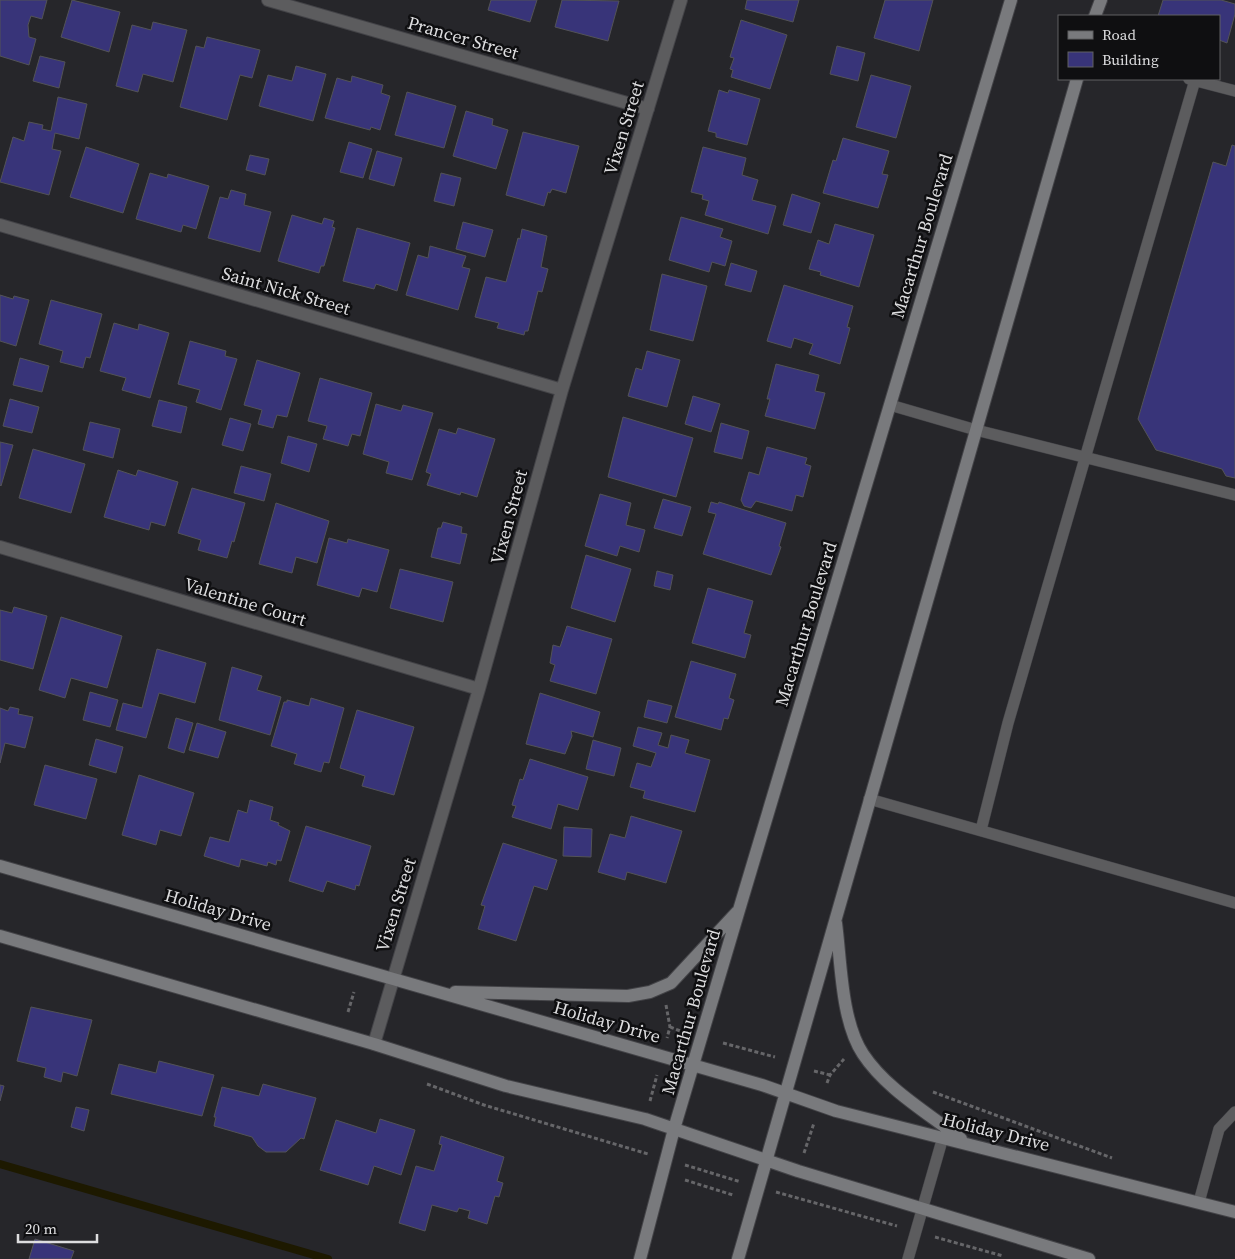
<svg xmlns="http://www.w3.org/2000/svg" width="1235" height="1259" font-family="'Source Serif 4',serif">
  <rect width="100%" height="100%" fill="#26262a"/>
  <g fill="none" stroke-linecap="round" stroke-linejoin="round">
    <path stroke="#1d1900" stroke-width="8" d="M0,1164l328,95"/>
  </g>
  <path fill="#383479" stroke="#535357" d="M0,0h47l-5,19 -11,-3 -3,9 1,12 7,2 -7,26 -29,-9z
    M72,0l48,12 -11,40 -48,-15z
    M491,0h46l-7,22 -42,-12z
    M562,0l57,1 -11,40 -53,-14z
    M747,0h52l-6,22 -48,-13z
    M885,0h48l-14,51 -45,-13z
    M1163,0h58l14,4v10l-8,29 -8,-3v-24h-61z
    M741,20l46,15 -17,54 -39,-12 2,-7 -3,-1 4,-11 -4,-1z
    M153,22l34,8 -14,52 -30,-8 -5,18 -22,-6 16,-61 19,5z
    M207,37l53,13 -8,28 -12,-3 -13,45 -47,-13 16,-61 8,2z
    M837,46l28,7 -7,28 -28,-7z
    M40,56l25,6 -6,26 -26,-7z
    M296,66l30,8 -13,47 -54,-15 9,-31 24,6z
    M871,75l40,11 -15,52 -40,-11z
    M352,76l31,9 -2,8 9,3 -10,34 -9,-3 -1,3 -45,-12 12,-40 14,4z
    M719,90l9,3 1,-3 31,9 -13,46 -31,-8v-4l-8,-2z
    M407,92l49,14 -12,42 -49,-13z
    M58,97l29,7 -8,35 -24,-6 -3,16 9,2 -12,44 -49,-13 13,-45 11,4 5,-19 14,3 -1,4 9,2z
    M466,111l27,8 -1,6 16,5 -12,39 -43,-13z
    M523,132l56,14 -13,47 -14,-4 -2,4 -2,-1 -4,14 -38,-11z
    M843,138l46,13 -7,23 6,1 -10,33 -55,-15 10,-33 3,1z
    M349,142l23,7 -9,29 -23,-6z
    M1232,145l3,1v332l-9,-2 -4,-7 -66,-19 -18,-31 75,-257 13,4z
    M86,147l53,17 -16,49 -53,-16z
    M703,147l43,11 -4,17 16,5 -6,20 24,6 -8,28 -63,-19 4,-14 -7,-2 1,-4 -12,-3z
    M377,151l25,7 -8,28 -25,-7z
    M250,155l19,4 -4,16 -19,-5z
    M150,173l17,5 1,-4 41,12 -13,43 -13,-4 -2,7 -45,-13z
    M441,173l20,5 -7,28 -20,-5z
    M231,190l15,4 -2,11 27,7 -11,40 -52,-14 12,-41 8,2z
    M792,194l28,9 -9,30 -28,-8z
    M292,215l30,9 2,-6 10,3 -2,6 3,1 -11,38h-3l-2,7 -41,-12z
    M681,217l42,12 -3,8 12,4 -7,25 -13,-4 -3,10 -40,-12z
    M463,222l30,8 -8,27 -29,-8z
    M835,224l39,11 -15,52 -39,-12 1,-3 -12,-3 9,-29 11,4z
    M357,228l53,15 -13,48 -21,-7 -2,5 -31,-8z
    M522,229l25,7 -6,31 7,2 -6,23 -4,-1 -10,40h-3l-1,4 -27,-7 2,-5 -24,-6 11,-40 20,5 12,-44 2,1z
    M430,246l36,10 -4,11 8,2 -12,41 -52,-15 12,-40 10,3z
    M731,263l26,8 -6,21 -26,-7z
    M662,274l45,12 -14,55 -43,-11z
    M784,285l69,21 -6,21 3,1 -10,36 -31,-10 4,-10 -19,-6 -3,10 -24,-7z
    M0,295l13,4 1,-3 15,4 -13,46 -16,-5z
    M51,300l51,14 -12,44 -4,-1 -3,11 -23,-6 3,-11 -24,-7z
    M114,323l24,7 1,-6 30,9 -19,65 -28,-8 4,-12 -26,-7z
    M190,341l36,10 -1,5 12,3 -16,51 -25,-8 4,-12 -22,-6z
    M647,351l33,9 -13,47 -39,-11 8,-28 6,2z
    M20,358l29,8 -7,26 -29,-7z
    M257,360l43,13 -13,44 -10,-2 -4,13 -15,-4 4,-14 -18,-5z
    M776,364l43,11 -4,16 10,2 -10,36 -50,-13 5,-17h-3z
    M320,378l52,15 -12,43 -8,-2 -4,12 -25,-7 4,-13 -19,-5z
    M693,396l27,8 -9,28 -26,-8z
    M10,399l29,8 -7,26 -29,-7z
    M159,400l28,7 -6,26 -29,-7z
    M376,404l25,7 2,-6 30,8 -21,67 -26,-7 3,-11 -26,-8z
    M623,417l70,21 -17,59 -68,-20z
    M230,418l21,6 -8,27 -21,-6z
    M90,422l30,7 -7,29 -30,-8z
    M721,423l28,8 -7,28 -28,-7z
    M458,428l37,11 -18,58 -16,-5 -1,3 -33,-10 4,-11 -5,-2 13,-43 17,5z
    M288,436l29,8 -8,28 -28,-9z
    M0,442l13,3 -12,41 -1,-1z
    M767,447l40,11 -2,6 6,2 -8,31 -7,-2 -4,16 -36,-10 -5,7 -7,-2 -3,-6 8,-28 10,3z
    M33,449l52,15 -14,49 -52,-15z
    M241,466l30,8 -7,27 -30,-8z
    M118,470l18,6 2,-6 40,12 -13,44 -14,-4 -2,8 -45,-13z
    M192,488l53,15 -11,39 -2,-1 -5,17 -29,-8 3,-10 -23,-7z
    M600,494l31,9 -5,22 19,5 -6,22 -19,-6 -3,10 -32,-10z
    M663,499l28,8 -9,29 -28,-8z
    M711,502l7,2 1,-2 67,21 -7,23 2,1 -10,28 -68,-21 13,-40 -8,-2z
    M276,503l53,18 -12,42 -21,-6 -4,16 -33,-9z
    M443,522l19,5 -1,6 6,1 -7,30 -29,-7 7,-29h3z
    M329,538l18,5 1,-4 41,11 -12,42 -15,-4 -3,9 -42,-12z
    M586,555l45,14 -16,53 -44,-14z
    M400,569l53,13 -10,40 -53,-14z
    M657,571l16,4 -3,15 -16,-4z
    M708,588l45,13 -9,32 7,2 -6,23 -53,-15z
    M14,607l33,9 -14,53 -33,-9v-50l12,3z
    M61,617l61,19 -15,52 -36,-10 -6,20 -26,-8z
    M567,626l45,13 -16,55 -46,-13 5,-16 -5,-2 3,-18 7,2z
    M157,649l49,14 -11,40 -36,-10 -13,45 -30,-8 7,-27 19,5z
    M691,661l45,13 -7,24 5,2 -6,19 -4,-1 -3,12 -46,-13z
    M232,667l30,9 -5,14 24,7 -11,38 -51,-15z
    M90,692l28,8 -8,27 -27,-7z
    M540,693l60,19 -7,25 -22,-6 1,5 -7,18 -39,-10z
    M311,698l33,10 -15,55 -5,-1 -3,10 -27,-8 3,-10 -26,-8 13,-44h3v-2l22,6z
    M648,700l24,6 -5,17 -23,-6z
    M10,707l9,2 -1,5 15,3 -8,31 -20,-5 -5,20v-55l8,3z
    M357,710l57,17 -20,68 -32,-9 3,-10 -25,-8z
    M176,718l17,5 -9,30 -16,-5z
    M197,723l29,9 -8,26 -29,-8z
    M638,727l24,6 -4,12 10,3 3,-13 18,5 -4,13 25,7 -15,52 -52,-14 2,-7 -15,-4 7,-24 14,4 5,-14 -23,-7z
    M96,739l27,8 -7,26 -27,-8z
    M593,740l28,8 -7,28 -28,-7z
    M530,759l58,18 -10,33 -20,-6 -7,25 -39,-12 4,-11 -4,-1 8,-26 3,1z
    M45,765l52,14 -11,40 -52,-14z
    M139,775l55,18 -13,43 -21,-6 -4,15 -34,-10z
    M250,800l23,7 -3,13 9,3 -1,2 12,6 -9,30 -4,-1 -1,5 -8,-3 -1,4 -26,-7 -2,8 -35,-11 6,-19 19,5 9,-32 9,3z
    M631,816l51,15 -16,52 -39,-11 -2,8 -27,-8 12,-38 15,4z
    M306,826l65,20 -12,40 -3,-1 -1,5 -28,-9 -4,11 -34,-11z
    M564,827l28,2 -1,28 -28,-1z
    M503,843l54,17 -10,30 -13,-4 -18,55 -38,-12 7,-23 -4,-1z
    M31,1007l61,13 -15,56 -14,-4 -2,10 -17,-5 2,-9 -29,-7z
    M159,1061l55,14 -12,41 -91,-22 8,-30 37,9z
    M263,1084l53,14 -12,41 -3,-1 -15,14h-20l-8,-6 -6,-9 -38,-11 2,-9h-2l8,-30 37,9z
    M0,1085l4,1 -4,15z
    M76,1107l13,3 -5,21 -13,-4z
    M380,1119l35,11 -14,45 -27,-9 -6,19 -48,-15 16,-50 40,13z
    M441,1136l63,21 -7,24 6,2 -4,14 -4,-1 -8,28 -19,-6 2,-7 -11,-3 -2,4 -25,-7 -7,26 -26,-8 17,-57 18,5 8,-26 -3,-1z
    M35,1239l39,12 -3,8h-42z"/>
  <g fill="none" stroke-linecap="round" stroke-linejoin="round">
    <g stroke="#434347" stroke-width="12">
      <path id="lane" d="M1189,79l46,12
        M890,405l86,25 259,65
        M869,799l366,104
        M981,830l27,-107 187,-643
        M1199,1202l20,-73 16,-17
        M908,1259l35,-122"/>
    </g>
    <g stroke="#434347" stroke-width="14">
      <path id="street" d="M268,0l380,109
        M0,225l562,165
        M0,547l479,142
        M374,1044l105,-355 83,-299 119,-390"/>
    </g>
    <g stroke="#434347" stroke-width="14">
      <path id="secondary" d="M1095,16l6,-16
        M0,866l762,219 74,26 399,101
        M836,923c5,38 5,98 27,131 23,35 65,59 98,85
        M0,936l374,108 132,42 139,33 153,52 291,88
        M455,992l173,4 22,-4 21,-9 66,-71
        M640,1259l34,-130 65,-219 272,-910
        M738,1259l339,-1180"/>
    </g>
    <path stroke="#666669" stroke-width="3" stroke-dasharray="4 2.5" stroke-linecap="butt" d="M666,1005l4,22 -3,11
      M348,1012l6,-20
      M670,1027l13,5
      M723,1043l52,14
      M814,1071l16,4
      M827,1083l3,-8 14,-16
      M427,1084l57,21 164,49
      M933,1092l179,66
      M650,1101l7,-26
      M804,1153l10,-30
      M685,1165l56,17
      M685,1180l48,15
      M776,1192l121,34
      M935,1237l68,19"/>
    <use href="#lane" stroke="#5c5c5e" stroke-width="11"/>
    <use href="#street" stroke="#5c5c5e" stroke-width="12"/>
    <use href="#secondary" stroke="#797a7d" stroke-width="12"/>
  </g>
  <g text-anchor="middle" stroke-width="5" stroke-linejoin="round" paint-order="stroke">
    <g font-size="18" fill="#dddddf" stroke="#0f0f11">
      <text transform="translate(463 38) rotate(16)" y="6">Prancer Street</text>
      <text transform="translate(624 128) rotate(-73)" y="6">Vixen Street</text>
      <text transform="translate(922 236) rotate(-73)" y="6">Macarthur Boulevard</text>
      <text transform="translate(286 291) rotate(16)" y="6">Saint Nick Street</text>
      <text transform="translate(509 517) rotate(-75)" y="6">Vixen Street</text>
      <text transform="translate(245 602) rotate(17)" y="6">Valentine Court</text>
      <text transform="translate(806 624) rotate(-73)" y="6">Macarthur Boulevard</text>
      <text transform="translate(396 905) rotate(-73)" y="6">Vixen Street</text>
      <text transform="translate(218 910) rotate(16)" y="6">Holiday Drive</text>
      <text transform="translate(691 1012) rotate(-74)" y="6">Macarthur Boulevard</text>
      <text transform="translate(607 1022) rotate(16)" y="6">Holiday Drive</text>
      <text transform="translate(996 1132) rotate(14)" y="6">Holiday Drive</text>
    </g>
  </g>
  <rect x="1058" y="15" width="162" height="65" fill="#0f0f11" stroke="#616163"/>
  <rect x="1068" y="31" width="25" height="8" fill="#797a7d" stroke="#616163"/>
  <text x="1102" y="40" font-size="15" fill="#dddddf">Road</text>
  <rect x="1068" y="52" width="25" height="15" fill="#383479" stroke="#616163"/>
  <text x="1102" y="65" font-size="15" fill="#dddddf">Building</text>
  <path d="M18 1234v8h79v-8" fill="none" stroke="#dddddf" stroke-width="2.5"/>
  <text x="25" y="1234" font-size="15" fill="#dddddf" stroke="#0f0f11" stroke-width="4" paint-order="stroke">20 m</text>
</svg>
